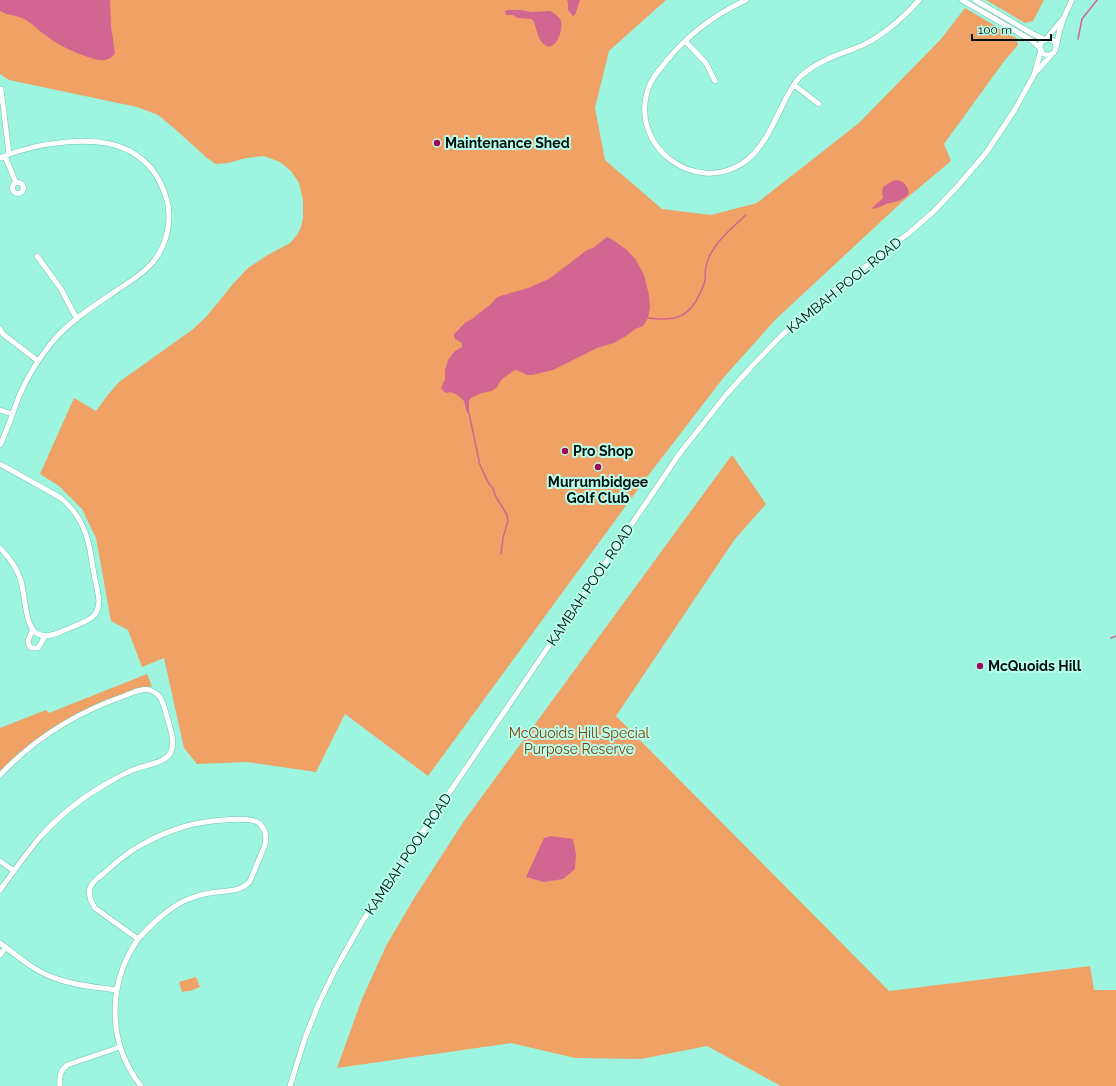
<svg xmlns="http://www.w3.org/2000/svg" width="1116" height="1086" font-family="Raleway,sans-serif">
  <rect width="100%" height="100%" fill="#9df4df"/>
  <path fill="#f0a165" d="M0,0h666l-57,51 -14,57 10,52 57,49 49,6 46,-12 102,-80 82,-84 24,-31 51,30 2,7 -13,15 -61,84 7,17 -49,41 -126,117 -52,58 -77,100 -219,299 -83,-62 -29,58 -69,-10 -50,2 -13,-16 -20,-90 -22,9 -14,-37 -17,-9 -15,-83 -14,-29 -23,-23 -19,-12 34,-76 22,13 11,-15 12,-14 73,-52 14,-13 27,-33 15,-16 18,-12 24,-13 7,-8 4,-8 2,-9v-18l-4,-17 -8,-12 -11,-9 -16,-6 -18,2 -18,5 -12,1 -9,-6 -32,-29 -17,-14 -21,-8 -128,-27 -9,-6z
    M986,0h58l-11,21 -8,2z
    M732,455l34,49 -31,35 -119,177 273,275 201,-25 4,24h22v96h-335l-74,-40 -66,13 -66,-1 -64,-15 -174,25 25,-69 24,-53 27,-46 51,-79z
    M147,674l5,12 -47,14 -52,27 -46,37 -7,7v-43l46,-18 3,3z
    M196,977l4,10 -10,4h-2l-6,1 -3,-10z"/>
  <path fill="#d36691" d="M0,0h110l1,26 4,27c-3,4 -5,6 -10,7 -12,2 -48,-15 -57,-23 -8,-5 -14,-12 -22,-17 -7,-5 -18,-4 -26,-9z
    M567,0h13l-5,15 -2,1 -5,-6v-6z
    M508,10h13l10,2 19,-1c4,2 8,5 10,8 5,8 -4,34 -15,26 -8,-5 -8,-17 -12,-25l-2,-1 -13,-1 -5,-3h-7l-1,-4z
    M896,180c7,0 12,6 13,13 -5,8 -14,9 -23,11 -4,2 -8,4 -13,5l-1,-1 11,-10 -1,-6 1,-5 9,-6z
    M607,237l6,3 14,10 9,10 8,15 5,20 1,13 -2,10 -5,8 -8,3 -9,7 -12,7 -17,5 -44,22 -21,5h-5l-8,-4 -4,-1 -13,9 -5,8 -5,4 -10,2 -11,5 -2,3v12h-2l-3,-12 -8,-7 -6,-2 -3,1 -3,-1 -3,-4 4,-9v-9l3,-10 7,-9 7,-4v-4l-7,-4 -1,-5 12,-12 6,-3 11,-9 7,-5 6,-7 4,-2 28,-8 21,-9 38,-29 6,-2z
    M551,836l22,3 3,15 -1,15 -12,10 -19,3 -18,-5 18,-39z"/>
  <g fill="none" stroke-linecap="round" stroke-linejoin="round">
    <path stroke="#d36691" stroke-width="1.5" d="M1078,39l4,-20 15,-19
      M648,318c26,3 41,1 52,-25 2,-4 4,-8 5,-12 1,-3 0,-6 0,-9 1,-5 2,-10 4,-15 8,-17 23,-29 37,-42
      M469,413l9,43 1,3v4l10,21 4,4 2,7 12,20 1,6 -5,17 -2,16
      M1111,638l5,-2"/>
    <g stroke="#6dc4b0" stroke-width="6">
      <path id="minor" d="M746,0c-32,15 -60,36 -82,64 -7,8 -13,16 -16,25 -19,57 46,106 95,74 21,-14 32,-43 43,-65 6,-10 10,-20 20,-26 15,-13 39,-19 57,-27 22,-11 40,-27 56,-45
        M962,0l69,40 10,9
        M975,0l58,34 13,6
        M1046,39l15,-18
        M1040 47a8 8 0 1 1 16 0a8 8 0 1 1-16 0Z
        M685,41l21,22 9,18
        M1056,48l3,-15 5,-16 8,-17
        M1037,71l15,-17
        M794,85l25,19
        M1,89l8,65
        M5,156l11,27
        M0,158c34,-15 96,-25 130,-7 18,10 30,26 36,46 7,21 1,48 -13,65 -9,11 -22,19 -33,26 -23,16 -48,31 -67,53 -13,16 -25,34 -33,53 -7,17 -12,35 -20,51
        M12.5 188a5.5 5.5 0 1 1 11 0a5.5 5.5 0 1 1-11 0Z
        M37,256l24,33 16,30
        M0,329l3,5 35,27
        M0,410l12,4
        M0,464l61,34c9,8 17,17 22,29 7,14 8,31 11,47 2,9 4,18 5,27 0,4 -1,8 -3,12 -5,8 -22,13 -31,17 -10,4 -19,9 -29,3 -11,-8 -11,-38 -15,-52 -4,-13 -11,-23 -21,-33
        M33,630c-3,6 -8,12 -2,18h7l2,-3 5,-9
        M0,775c34,-36 78,-63 124,-79 8,-3 18,-8 26,-6 12,4 14,16 17,27 3,11 10,27 2,38 -7,8 -21,10 -31,13 -11,4 -22,10 -32,16 -25,14 -47,32 -66,53 -14,17 -27,35 -40,53
        M0,861l14,10
        M138,939c14,-15 29,-30 48,-39 8,-3 16,-6 24,-7 13,-3 31,0 40,-12l15,-36c2,-8 0,-17 -6,-22 -11,-8 -59,-1 -73,3 -13,4 -27,9 -39,16 -17,8 -31,20 -44,32 -5,4 -11,8 -13,14 -2,7 1,14 5,20l43,31c-31,45 -31,104 3,147
        M0,943c16,12 33,27 52,34 19,8 44,10 64,13
        M0,955l6,-8
        M60,1086c-1,-9 0,-15 7,-21l53,-18
        M290,1086l15,-48 14,-35 16,-33 27,-48 70,-104 248,-365 46,-58 26,-29 30,-31 46,-40 81,-62 24,-21 23,-24 30,-35 28,-42 20,-36 7,-25"/>
    </g>
    <use href="#minor" stroke="#fff" stroke-width="5"/>
  </g>
  <g fill="#9b0957" stroke="#bafeec" stroke-width="1.5">
    <circle cx="437" cy="143" r="4"/>
    <circle cx="565" cy="451" r="4"/>
    <circle cx="598" cy="467" r="4"/>
    <circle cx="980" cy="666" r="4"/>
  </g>
  <g text-anchor="middle" stroke-width="4" stroke-linejoin="round" paint-order="stroke">
    <g font-size="14" font-weight="bold" fill="#00110c" stroke="#bafeec" text-anchor="start">
      <text x="445" y="148">Maintenance Shed</text>
      <text x="573" y="456">Pro Shop</text>
      <text x="598" y="487" text-anchor="middle">Murrumbidgee<tspan x="598" dy="16">Golf Club</tspan></text>
      <text x="988" y="671">McQuoids Hill</text>
    </g>
    <g font-size="14" fill="#00110c" stroke="#bafeec">
      <text transform="translate(844 285) rotate(-39)" y="5">KAMBAH POOL ROAD</text>
      <text transform="translate(590 585) rotate(-56)" y="5">KAMBAH POOL ROAD</text>
      <text transform="translate(408 854) rotate(-56)" y="5">KAMBAH POOL ROAD</text>
    </g>
    <g font-size="14" fill="#7d4104" stroke="#bafeec">
      <text x="579" y="738">McQuoids Hill Special<tspan x="579" dy="16">Purpose Reserve</tspan></text>
    </g>
  </g>
  <path d="M972 34v6h79v-6" fill="none" stroke="#00110c" stroke-width="2"/>
  <text x="978" y="34" font-size="12" fill="#00110c" stroke="#bafeec" stroke-width="3" paint-order="stroke">100 m</text>
</svg>
